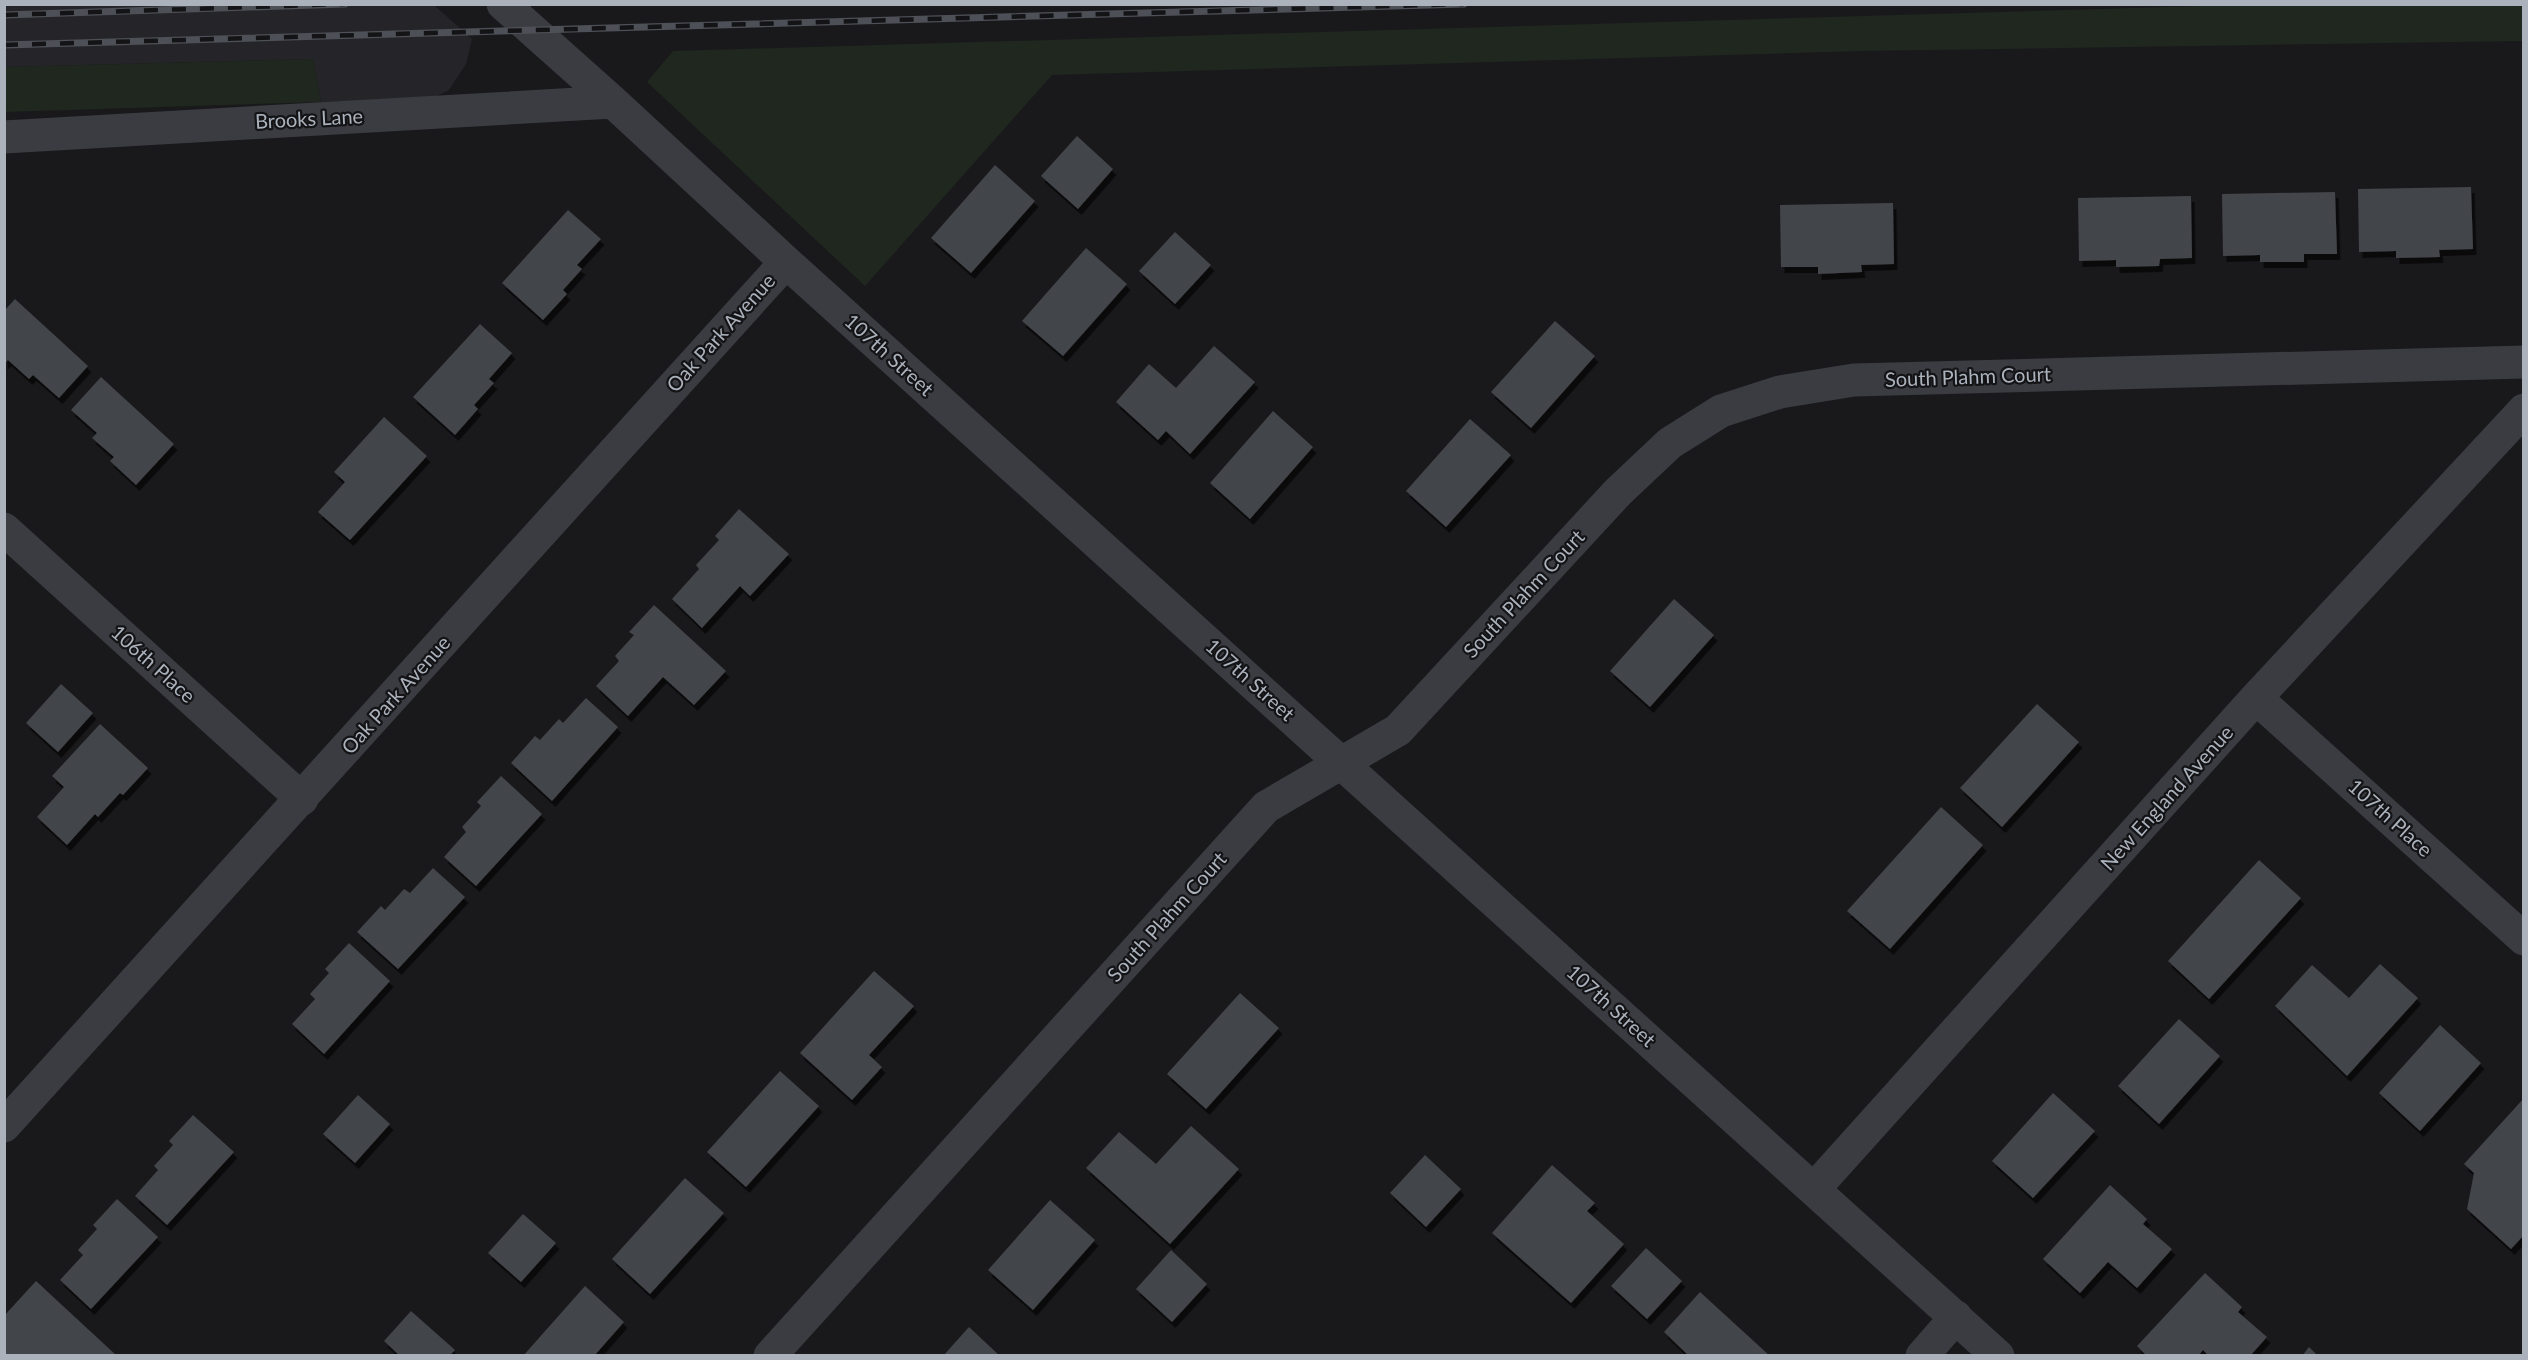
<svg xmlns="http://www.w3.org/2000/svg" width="2528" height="1360" font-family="Lato,sans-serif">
  <defs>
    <filter id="shadow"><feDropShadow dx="3.5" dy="6" stdDeviation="0" flood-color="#0009"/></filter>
  </defs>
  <rect width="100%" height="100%" fill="#19191c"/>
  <path fill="#252529" d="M4,5h430l38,34 -6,25 -17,26 -21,10 -107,2 -8,-43 -308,8z"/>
  <path fill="#1f271f" d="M2270,4l253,1v36l-662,10 -809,24 -187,211 -218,-204 26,-31z
    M313,59l8,43 -316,10v-45z"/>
  <path fill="#434449" filter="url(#shadow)" d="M1077,136l36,33 -35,40 -37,-33z
    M995,165l40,36 -64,72 -40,-35z
    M2471,187l2,62 -34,1 1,7 -44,1v-7l-37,1 -1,-63z
    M2335,192l2,62h-33v8h-44v-7l-37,1 -1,-62z
    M2191,196l1,62 -32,1 -1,7 -43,1v-7l-37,1 -1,-63z
    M1893,203l1,61 -33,1 1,7 -44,2v-7h-37l-1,-62z
    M568,210l33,29 -24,26 5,4 -19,21 4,4 -24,26 -41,-37z
    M1175,232l36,33 -36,39 -36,-33z
    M1086,248l41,36 -64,72 -41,-35z
    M15,299l73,67 -29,32 -26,-23 -4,4 -21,-19 -4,4v-53z
    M1555,321l40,35 -64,72 -40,-36z
    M480,324l32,29 -23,26 5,4 -20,22 4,4 -23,26 -42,-38z
    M1214,346l41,36 -65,72 -24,-23 -8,9 -42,-38 33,-38 27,24z
    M101,377l73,67 -38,41 -26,-24 4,-4 -22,-19 5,-5 -26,-23z
    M1273,411l40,36 -63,72 -40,-36z
    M384,417l43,39 -77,84 -32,-28 27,-30 -11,-10z
    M1470,419l41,36 -65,72 -40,-36z
    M739,509l50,45 -39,42 -10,-10 -38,42 -30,-29 27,-30 -3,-4 23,-25 -4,-4z
    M1674,599l40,36 -64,72 -40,-36z
    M654,605l72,66 -32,34 -31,-28 -35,39 -32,-30 23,-25 -4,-5 19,-21 -5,-3z
    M61,684l32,29 -35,39 -32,-29z
    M586,698l32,29 -66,74 -41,-38 24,-27 5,4 19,-21 4,4z
    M2037,704l42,38 -77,85 -42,-39z
    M100,724l48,44 -25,27 -3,-2 -22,24 -3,-3 -28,31 -30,-28 27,-30 -12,-11z
    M501,776l41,38 -66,72 -32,-29 22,-25 -4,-5 19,-21 -4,-4z
    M1941,807l42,38 -93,104 -43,-38z
    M2259,860l42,38 -92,101 -41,-38z
    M433,868l32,29 -67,72 -41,-37 24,-26 4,4 19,-21 6,4z
    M349,943l41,38 -66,73 -32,-30 23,-25 -5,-5 19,-21 -4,-4z
    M2380,964l38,34 -71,78 -72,-70 37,-41 37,33z
    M874,971l40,35 -45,49 13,12 -30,33 -52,-47z
    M1240,993l39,35 -73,81 -39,-35z
    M2179,1019l41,37 -61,68 -41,-38z
    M2440,1025l41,38 -61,68 -41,-38z
    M780,1071l39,35 -73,81 -39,-35z
    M2053,1093l42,38 -62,67 -41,-37z
    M358,1095l32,29 -35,39 -32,-29z
    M2524,1098v137l-13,14 -44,-40 7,-36 -10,-9z
    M193,1115l41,37 -67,73 -32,-29 23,-26 -4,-4 19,-21 -4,-4z
    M1191,1126l48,43 -69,75 -84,-76 33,-36 37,32z
    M1425,1155l36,34 -35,38 -36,-34z
    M1552,1165l43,38 -8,8 37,33 -53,59 -79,-70z
    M685,1178l39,35 -74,81 -38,-35z
    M2110,1185l37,34 -4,5 29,25 -35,39 -29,-26 -28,31 -37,-34z
    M117,1199l41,38 -67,72 -31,-29 23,-25 -5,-5 19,-21 -4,-4z
    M1050,1200l45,40 -62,70 -45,-40z
    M523,1214l33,29 -35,39 -33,-29z
    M1646,1248l36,33 -35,38 -36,-33z
    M1171,1250l36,34 -35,38 -36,-33z
    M2205,1273l37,34 -4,5 29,25 -17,19h-41l-6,-6 -5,6h-51l-10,-10z
    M36,1281l81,75h-109l-4,-4v-36z
    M585,1286l39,36 -30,34h-71z
    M1700,1292l70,64h-81l-25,-24z
    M411,1311l44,39 -6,6h-49l-16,-15z
    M969,1327l31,29h-57z
    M2309,1347l9,9h-16z"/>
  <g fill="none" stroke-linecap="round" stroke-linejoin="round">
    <path stroke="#3a3c41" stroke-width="33" d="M503,4l110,98 173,160 1212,1094
      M4,137l609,-35
      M4,529l298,270
      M2256,698l268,241
      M4,1126l782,-864
      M1814,1189l442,-491 268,-288
      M770,1356l496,-549 132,-77 220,-238 52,-49 51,-32 59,-19 74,-12 670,-18
      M1922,1356l34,-39"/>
    <g stroke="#4d5056" stroke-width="7">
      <path id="rail" d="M4,15l341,-11
        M4,45l1460,-41"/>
    </g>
    <use href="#rail" stroke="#141417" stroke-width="4.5" stroke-dasharray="14" stroke-linecap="butt"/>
  </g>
  <g text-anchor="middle" stroke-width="4.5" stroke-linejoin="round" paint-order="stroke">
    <g font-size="20" fill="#abb2bc" stroke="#141417">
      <text transform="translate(309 119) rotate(-3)" y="7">Brooks Lane</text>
      <text transform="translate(721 333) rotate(-48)" y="7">Oak Park Avenue</text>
      <text transform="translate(889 355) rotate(42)" y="7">107th Street</text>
      <text transform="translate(1968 377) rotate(-2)" y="7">South Plahm Court</text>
      <text transform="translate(1524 594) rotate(-47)" y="7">South Plahm Court</text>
      <text transform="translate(153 664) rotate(42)" y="7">106th Place</text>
      <text transform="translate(1250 680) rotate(42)" y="7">107th Street</text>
      <text transform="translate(396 695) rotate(-48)" y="7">Oak Park Avenue</text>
      <text transform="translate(2167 798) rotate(-48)" y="7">New England Avenue</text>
      <text transform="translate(2390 818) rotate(42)" y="7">107th Place</text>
      <text transform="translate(1167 917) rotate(-48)" y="7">South Plahm Court</text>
      <text transform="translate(1611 1006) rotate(42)" y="7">107th Street</text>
    </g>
  </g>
  <rect width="2528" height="1360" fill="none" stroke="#abb2bc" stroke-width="12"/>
</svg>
